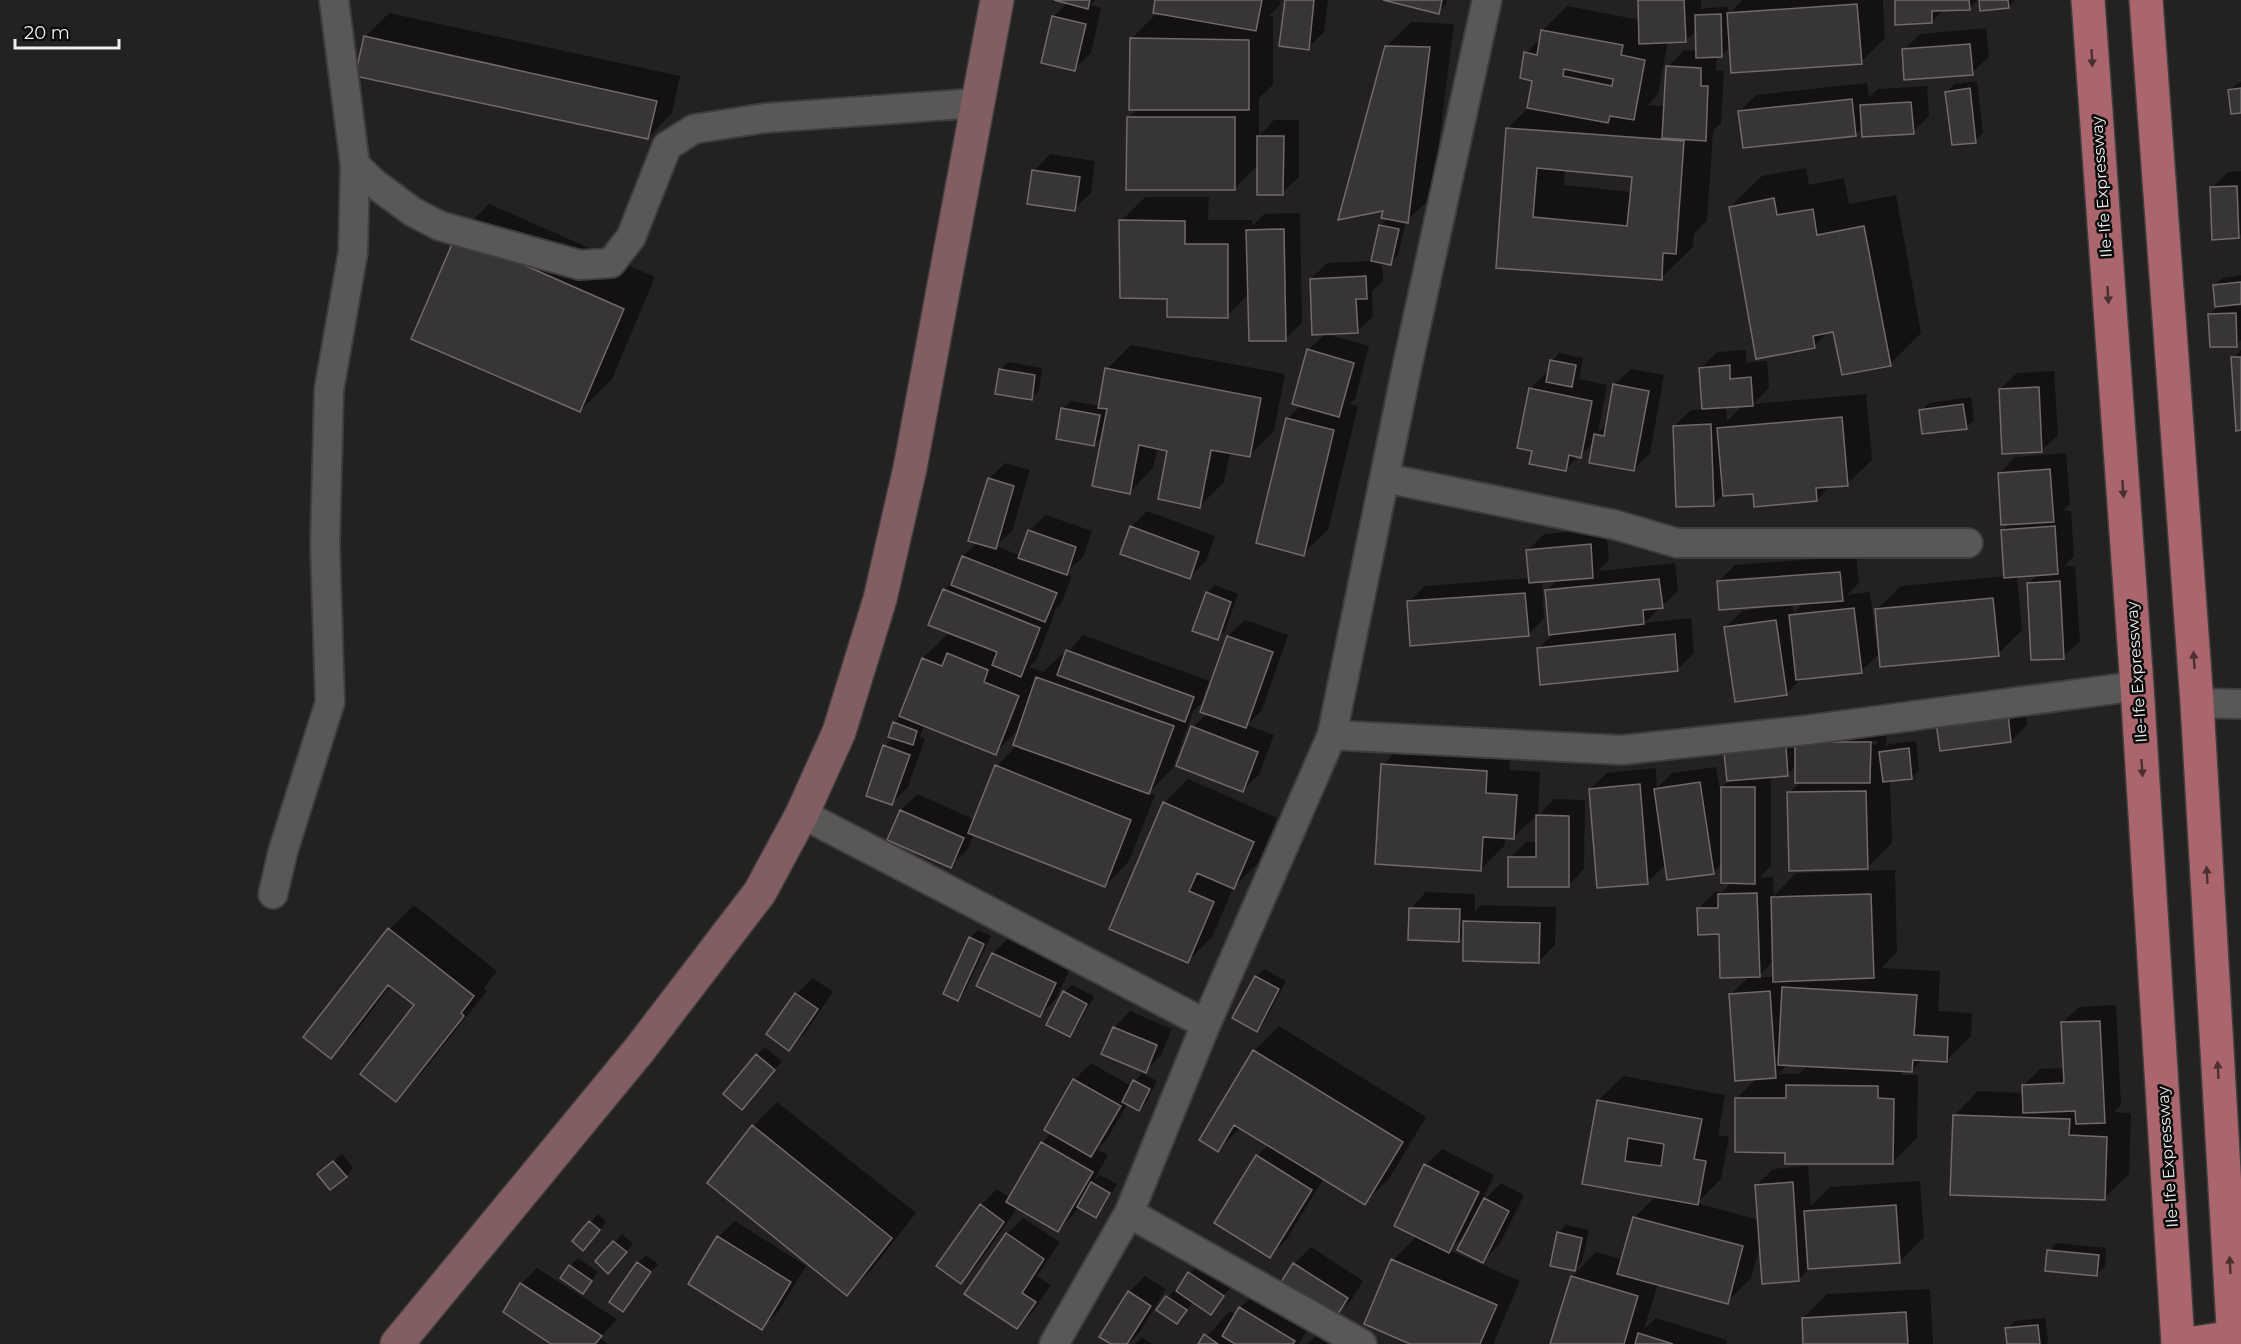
<svg xmlns="http://www.w3.org/2000/svg" width="2241" height="1344" font-family="Montserrat,sans-serif">
  <rect width="100%" height="100%" fill="#242121"/>
  <path fill="#0007" fill-rule="evenodd" d="M1055,0h40l-5,5 11,3 -10,45 -17,16 -21,-52 14,-14z
    M1157,0h124l-1,5 -11,11h4v69l-14,13v38l15,-16h25v57l-17,16 -24,-28 -24,24 -106,-71 9,-9 -6,-70 24,-24h8z
    M1287,0h41l-4,32 -16,16z
    M1390,0h57l-1,4 -8,8z
    M1639,0h62v10l3,-2 24,-1 1,7 13,-14h141l2,38 -24,24 -130,-16 -9,9 -5,1 -1,14 8,1 -3,52 -8,8 -6,89 -13,14 -1,13 -32,31 -163,-11 10,-139 21,-21 5,-28 -8,-26 16,-16 1,-7 24,-24 73,14zM1697,30v21l-13,-1 -16,17 -3,39 -17,-1 10,-11 10,-53h17zM1565,170l69,6 -2,16 -68,-7z
    M1896,0h82l-9,8 -25,1 -12,13z
    M1980,0h35l-7,7z
    M389,13l291,63 -8,37 -24,25 -283,-101z
    M1411,22l43,2 -22,173 -26,24 -8,34 -8,8 -8,-2 1,20 -11,10 1,25 -16,16 -46,-53 16,-16 45,-2 8,-35 8,-8 -2,-171z
    M1986,28l3,29 -17,16 -68,-23 16,-16z
    M1977,81l6,52 -8,8 -28,-49 8,-8z
    M2241,82v29l-11,-20 8,-8z
    M1867,83l2,14 9,-8 49,-3 2,30 -16,16 -50,-5 -8,7 -115,-23 16,-16z
    M1050,154l45,7 -4,32 -17,16 -40,-38z
    M1806,168l3,17 35,-7 5,26 47,-9 25,138 -31,31 -56,-34 -5,1 -15,15 -84,-139 32,-31z
    M2241,171v63l-3,3 -26,-49 16,-16z
    M1145,197h64l-1,23h44v6l12,-12 36,-1 2,110 -17,16 -36,-45 -22,22 -58,-19 -48,-76z
    M489,204l166,73 -43,102 -32,32 -123,-175z
    M2241,275v27l-16,2v2h16v34l-5,5 -26,-31 10,-10 -6,-18 8,-8z
    M1325,334l44,12 -14,53 -5,5 8,2 -30,124 -25,24 -45,-12 30,-124 13,-13 7,-55z
    M1131,345l154,29 -11,57 -24,24 -20,-3 -6,30 -24,24 -31,-57 -11,-2 -5,21 -24,25 -26,-58 -9,10 -31,-36 8,-8 29,5 7,-37zM1211,442h3l-7,38h-3z
    M1746,350v13l21,-2 2,27 -16,16 113,-10 6,66 -25,24 -16,1 -14,15 -62,-8 -32,3 -9,9 -40,-78 17,-16 13,-1 -3,-41 16,-16zM1743,405l-16,16 -1,-15z
    M2241,350v79l-8,-71z
    M1559,353l24,5 -4,21 28,6 -9,48 9,-10 7,-38 17,-16 33,6 -14,78 -17,17 -38,-28 -30,27 -32,-19 -3,-62 17,-16 3,1 2,-12z
    M1008,362l34,6 -3,23 -8,7 -31,-28z
    M2054,371l4,64 -17,16 -41,-62 17,-16z
    M1971,397l3,23 -8,8 -45,-17 8,-8z
    M2066,453l4,51 -7,7h8l3,45 -10,10h11l5,75 -17,16 -35,-73 10,-10 -21,2 5,54 -24,24 -122,-44 25,-24 104,-10 -3,-45 8,-8 -11,-49 16,-17z
    M1005,463l25,7 -18,61 -16,15 25,10 8,-25 17,-16 46,16 -9,26 -18,17 7,2 -11,28 -7,7 1,1 -18,47 -8,8 14,5 19,-18 4,1 17,-20 126,46 -8,23 -8,7 -20,57 -25,25 7,2 -26,66 -24,25 -131,-52 -7,16 -17,16 -61,-27 12,-29 17,-16 57,26 22,-54 20,-21 3,-17 -25,25 -71,-28 -4,12 5,2 -17,48 -16,16 -7,-57 9,-9v-14l8,-7 21,-58 25,-24 14,6 3,-2 -21,-48 11,-11 8,-23 15,-14 11,-63z
    M1147,511l68,25 -9,25 -17,17 -58,-51z
    M1606,529l3,31 -11,11 77,-8 3,28 -34,32 47,-5 3,35 -16,16 -140,-20 17,-17 -9,-41 12,-12 -16,2 2,37 -16,17 -119,-33 16,-16 105,-8 -3,-27 17,-17z
    M1856,556l3,27 -12,12 23,-3 8,63 -17,16 -59,7 -16,16 -61,-66 17,-17 28,-4v-2l-52,-23 17,-17zM1804,602l-10,11 -2,-10z
    M1215,585l23,9 -13,37 -8,8 -10,-46z
    M1245,620l43,15 -26,75 -15,15 27,10 -15,39 -16,16 -50,-63 14,-14 21,-77z
    M2024,698l3,27 -16,16 -70,9z
    M1887,727l-1,20 3,-3 27,-3 3,29 -7,8 -22,2 2,63 -25,25 -78,-75 11,-11 -3,-17 -10,10 -16,1v90l-12,12 14,-1 1,19 22,-23 99,-3 2,82 -15,16 58,3 -2,40 34,2 -1,23 -24,24 -24,-1 -11,11h-10v5h16l-1,63 -24,24 -106,-11 -50,-53 20,-20 -27,-83 20,-19 -29,-44 -23,-23 17,-17h7l10,-10 -10,-19 -9,10 -47,-9 -19,19 -57,-94 17,-16 49,-5 1,20 15,-15 44,-6 5,29h1v-9l6,-6 -2,-29zM1811,741h67v3h-67zM1774,960l1,16 -18,2zM1788,1064l20,1 -9,9h-21z
    M1407,740l104,7 -2,23 31,2 -2,43 -25,22h-8v8l-25,25 -97,-105z
    M1188,779l89,39 -19,45 -25,25 -21,49 -24,24 -24,-158z
    M1554,799l31,1 -1,69 -16,17 -58,-28 16,-16h11l1,-26z
    M1426,892l49,2v18l6,-7 75,2 -1,38 -17,17 -73,-28 -7,6 -48,-31z
    M414,905l83,66 -13,17 3,3 -67,84 -25,25 21,-95 -25,-20 -36,48 -25,24 -25,-20 85,-108z
    M978,930l13,6 -26,55 -8,8 13,-61z
    M1010,937l61,30 -15,32 -16,16 -62,-29 15,-33z
    M1264,969l22,12 -22,41 -7,8 -1,-53z
    M813,978l20,14 -28,41 -16,16 -21,-15 28,-40z
    M1072,985l22,11 -17,31 -8,8 -5,-43z
    M2116,1005l5,100 -7,7 17,1 -2,61 -25,24 -150,-82 24,-25 46,2v-8l16,-16 24,-1 -2,-45 17,-16z
    M1130,1011l42,18 -11,26 -16,16 -31,-43z
    M1279,1026l147,91 -37,62 -25,24 -40,-25 -38,62 -16,16 -13,-100 12,-12 -28,-17 -23,23 -17,-10 53,-89z
    M765,1047l17,14 -33,39 8,-45z
    M1091,1063l40,23 11,-13 15,8 -10,20 -8,8 -11,-6 -21,36 -10,10 11,6 -14,25 6,-5 17,9 -14,24 -7,8 -17,-10 -5,8 -16,16 -40,-23 -41,58 -17,17 21,-77 16,-16 13,9 32,-55 9,-10 -5,-3 28,-50z
    M1623,1076l102,19 -7,40 11,2 -8,42 -24,24 62,17 -2,-35 16,-16 35,-3 3,40 19,-19 90,-6 4,56 -24,25 -90,6 -12,12 -38,-35 -9,33 -24,24 -69,-18 -14,45 12,-11 71,22 -1,4h-175l21,-67 24,-25 27,8 12,-43 21,-21 -72,-13 14,-82z
    M777,1102l139,111 -45,57 -24,24 -94,-168z
    M1442,1149l52,26 -13,28 20,-20 23,12 -25,50 -16,16 -16,-28 -18,17 71,31 -27,63h-79l-21,-84 24,-24 8,-71z
    M342,1154l11,14 -7,8 -19,-10z
    M598,1214l8,8 -16,19h-16z
    M1023,1218l37,24 -23,34 14,9 -18,26 -17,17 -9,-94z
    M735,1221l71,45 -28,46 -17,16 -43,-91z
    M1566,1225l23,5 -7,32 -7,8 -17,-37z
    M622,1234l11,10 -18,20 -18,-3z
    M2056,1243l50,5 -1,18 -8,8 -48,-23z
    M1311,1247l52,34 -11,18 -17,16 -52,-34 11,-17z
    M646,1255l12,9 -35,46 15,-47z
    M578,1258l20,14 -15,20 -13,-26z
    M1197,1265l34,22 -21,26 -16,-12 -17,21 -19,-13 17,-20 3,1z
    M537,1268l80,51 -17,19 8,6h-55l-32,-60z
    M1145,1276l21,13 -27,44 -11,11h-14l15,-52z
    M1930,1289l3,55h-128l-2,-26 24,-24z
    M1257,1291l53,34 -11,19h-99l30,-33 6,4 5,-8z
    M2045,1318l3,24 -2,2h-37l-2,-15 8,-8z
    M1316,1336l12,8h-21z
    M1142,1337l10,7h-17z"/>
  <path fill="#383535" stroke="#6f6b6b" stroke-width="1.5" fill-rule="evenodd" d="M1054,0h36l-2,9z
    M1155,0h107l-6,31 -103,-18z
    M1285,0h29l-5,50 -30,-4z
    M1383,0h59l-3,14z
    M1638,0h46l2,42 -47,2z
    M1895,0h74l1,10 -38,1v12l-37,2z
    M1979,0h29l1,8 -29,3z
    M1857,4l5,60 -131,9 -4,-60z
    M1721,14l1,43 -26,1 -1,-43z
    M1052,16l34,8 -11,47 -34,-8z
    M1541,30l82,15 -2,10 24,5 -11,60 -24,-4 -2,7 -81,-15 5,-27 -12,-3 4,-26 13,3zM1564,69l49,10 -1,7 -49,-10z
    M364,36l293,65 -9,38 -293,-63z
    M1130,38l119,2v70h-120z
    M1970,44l3,31 -69,5 -2,-31z
    M1385,46l45,1 -22,176 -27,-5 2,-7 -45,9z
    M1666,66l35,2v18h7l-2,55 -44,-3z
    M1970,88l6,55 -24,2 -7,-53z
    M2241,88v25l-10,1 -3,-24z
    M1852,99l4,37 -113,12 -5,-37z
    M1911,102l3,32 -52,3 -2,-32z
    M1127,117h108v73h-109z
    M1506,128l178,13 -8,113 -13,-1 -1,27 -166,-12zM1537,168l95,9 -5,49 -94,-9z
    M1257,136h27l-1,59h-26z
    M1032,170l48,7 -5,34 -48,-7z
    M2237,186l2,52 -27,2 -2,-53z
    M1774,198l3,17 36,-6 4,26 47,-9 27,140 -49,9 -9,-43 -20,4 2,12 -59,11 -27,-152z
    M1119,220l66,1v23h43v74l-61,-1v-18l-47,-1z
    M1379,225l20,4 -8,36 -20,-4z
    M1284,229l2,112h-37l-3,-111z
    M456,235l168,74 -44,103 -169,-73z
    M1366,276l1,23h-11l2,34 -46,2 -2,-56z
    M2241,282v22l-26,3 -2,-22z
    M2236,313l1,34h-27l-2,-33z
    M1307,349l47,14 -15,54 -47,-13z
    M2231,357h10v73l-5,1z
    M1550,360l26,5 -4,22 -26,-5z
    M1730,365v14l21,-2 2,29 -51,3 -3,-41z
    M1105,368l156,30 -11,59 -39,-7 -11,58 -42,-9 9,-48 -28,-6 -9,49 -38,-8 15,-77 -9,-1z
    M999,369l36,6 -3,25 -37,-6z
    M1613,384l36,7 -15,80 -45,-8 5,-29 10,2z
    M2039,387l3,65 -40,2 -3,-65z
    M1529,388l63,13 -11,57 -12,-3 -3,16 -37,-7 3,-13 -15,-3z
    M1963,404l4,25 -45,5 -3,-24z
    M1061,408l39,7 -6,31 -38,-7z
    M1842,417l6,69 -32,2 1,13 -63,6 -1,-13 -30,2 -6,-68z
    M1286,418l48,12 -30,126 -48,-13z
    M1711,424l3,82 -38,1 -3,-81z
    M2050,469l4,53 -53,3 -3,-52z
    M988,478l26,8 -18,63 -28,-8z
    M1130,526l69,26 -9,27 -70,-25z
    M2055,526l3,48 -54,4 -3,-48z
    M1028,530l48,17 -9,28 -49,-17z
    M1591,544l2,34 -64,5 -3,-33z
    M962,556l95,37 -12,29 -94,-37z
    M1840,572l3,29 -124,9 -2,-29z
    M1659,579l4,29 -20,2 1,14 -95,11 -4,-45z
    M2060,581l4,78 -33,1 -4,-77z
    M943,589l97,39 -19,49 -29,-12 5,-13 -69,-27z
    M1206,592l25,10 -13,38 -26,-9z
    M1525,593l4,43 -119,10 -3,-45z
    M1993,598l6,58 -119,11 -5,-58z
    M1854,608l8,65 -66,7 -7,-65z
    M1776,620l11,75 -52,7 -11,-75z
    M1675,634l3,37 -138,14 -3,-37z
    M1227,636l46,16 -27,76 -46,-16z
    M1066,650l128,47 -9,25 -128,-47z
    M947,653l41,17 -4,12 35,14 -23,59 -97,-39 23,-58 20,8z
    M1036,677l138,49 -25,68 -136,-49z
    M2008,714l3,28 -71,9 -4,-28z
    M893,722l24,9 -4,14 -25,-8z
    M1191,726l67,26 -15,40 -67,-26z
    M1795,742h76l-1,41h-75z
    M883,745l27,10 -18,50 -26,-9z
    M1786,747l2,29 -61,5 -3,-29z
    M1909,748l3,31 -29,3 -4,-30z
    M1381,764l106,7 -1,22 31,2 -3,44 -31,-2 -2,34 -106,-7z
    M995,765l136,55 -26,67 -137,-54z
    M1700,782l14,92 -47,6 -13,-91z
    M1640,784l8,100 -51,4 -8,-99z
    M1721,787h34v97l-34,-1z
    M1866,791l2,78 -79,2 -2,-79z
    M1163,802l91,40 -20,47 -37,-16 -8,18 25,11 -26,61 -79,-34z
    M900,810l64,28 -13,30 -64,-28z
    M1536,815l33,1v71h-61v-30h28z
    M1757,893l3,84 -40,1 -1,-44 -21,1 -1,-27h21v-14z
    M1871,894l3,84 -101,4 -2,-85z
    M1409,908l51,1 -1,33 -51,-2z
    M1463,921l77,2 -1,40 -76,-2z
    M388,928l86,68 -13,17 3,3 -68,86 -36,-28 54,-69 -26,-20 -57,74 -28,-22z
    M969,937l15,7 -26,57 -15,-7z
    M992,953l64,30 -16,34 -64,-31z
    M1255,976l24,13 -22,43 -25,-14z
    M1782,987l135,8 -3,40 34,2 -1,25 -34,-2 -1,12 -134,-7z
    M1063,991l24,13 -17,33 -24,-12z
    M1770,991l6,87 -41,3 -6,-87z
    M795,993l23,16 -29,42 -23,-17z
    M2100,1021l5,102 -29,1 -1,-13 -52,2 -1,-28 42,-2 -3,-61z
    M1113,1027l44,18 -11,28 -45,-19z
    M1253,1050l150,92 -38,63 -131,-80 -16,27 -19,-12z
    M756,1054l19,16 -33,40 -19,-16z
    M1073,1079l48,27 -30,51 -47,-27z
    M1133,1080l17,9 -11,22 -17,-9z
    M1786,1085l92,1v12l16,1 -1,65h-108v-11l-50,-1v-54h51z
    M1597,1100l105,19 -8,40 12,2 -8,44 -116,-21zM1628,1138l36,6 -3,22 -36,-5z
    M1953,1115l117,4 -1,16 38,2 -2,63 -155,-5z
    M752,1125l140,113 -45,58 -140,-113z
    M1041,1142l52,30 -35,60 -52,-30z
    M1256,1155l56,35 -42,68 -56,-35z
    M333,1161l14,16 -17,13 -13,-16z
    M1424,1164l55,28 -30,61 -55,-27z
    M1091,1182l19,11 -14,25 -19,-11z
    M1793,1182l6,99 -37,3 -7,-99z
    M1484,1198l25,13 -26,52 -26,-13z
    M980,1204l24,18 -43,62 -25,-18z
    M1896,1205l4,58 -92,6 -4,-58z
    M1633,1217l110,29 -15,58 -111,-30z
    M589,1221l11,9 -17,21 -11,-10z
    M1557,1232l25,6 -7,33 -25,-5z
    M1006,1233l38,26 -22,34 14,9 -19,27 -53,-35z
    M717,1236l74,46 -29,48 -74,-46z
    M613,1241l14,11 -19,22 -13,-13z
    M2047,1250l52,5 -2,21 -52,-5z
    M1391,1259l106,46 -17,39h-70l-46,-20z
    M637,1262l14,10 -28,40 -14,-10z
    M1293,1263l55,35 -12,19 -55,-35z
    M569,1265l23,16 -9,13 -23,-16z
    M1188,1272l36,24 -13,19 -35,-24z
    M1571,1276l67,20 -14,48h-74z
    M520,1283l82,53 -7,8h-44l-48,-32z
    M1128,1291l23,15 -24,38h-16l-12,-7z
    M1166,1296l21,14 -10,14 -21,-14z
    M1239,1307l56,34 -2,3h-58l-13,-8z
    M1906,1312l2,32h-105l-1,-26z
    M2038,1325l2,19h-33l-2,-16z
    M1638,1333l35,11h-38z
    M1204,1334l14,10h-20z"/>
  <g fill="none" stroke-linecap="round" stroke-linejoin="round">
    <g stroke="#3f3d3d" stroke-width="32">
      <path id="minor" d="M355,165l20,19 38,28 27,14 140,39 31,-2 20,-26 36,-91 27,-17 71,-11 213,-15
        M1385,478l231,47 61,18h291
        M2197,703l44,1
        M1332,735l290,15 185,-20 330,-44
        M802,814l404,210
        M273,894l10,-43 47,-149 -5,-158 4,-154 24,-138 2,-87 -21,-165
        M1129,1213l233,131
        M1054,1344l75,-131 77,-189 126,-289 75,-368 80,-367"/>
    </g>
    <g stroke="#3f3d3d" stroke-width="36">
      <path id="secondary" d="M397,1344l243,-295 120,-157 42,-78 37,-82 41,-133 30,-131 87,-468"/>
    </g>
    <g stroke="#3f3d3d" stroke-width="36">
      <path id="primary" d="M2088,0l49,686 41,658
        M2146,0l51,703 37,641
        M2188,1344l46,-7"/>
    </g>
    <use href="#minor" stroke="#5a5757" stroke-width="28"/>
    <use href="#secondary" stroke="#825e62" stroke-width="33"/>
    <use href="#primary" stroke="#ab656c" stroke-width="33"/>
  </g>
  <defs><path id="oneway-solid" d="M-6-.8H1V-3.2L6.5 0L1 3.2V.8H-6Z" transform="scale(1.5)"/></defs>
  <g fill="#4c2f32">
    <use href="#oneway-solid" transform="translate(2092 58) rotate(87)"/>
    <use href="#oneway-solid" transform="translate(2108 295) rotate(86)"/>
    <use href="#oneway-solid" transform="translate(2123 489) rotate(86)"/>
    <use href="#oneway-solid" transform="translate(2194 660) rotate(-94)"/>
    <use href="#oneway-solid" transform="translate(2142 768) rotate(86)"/>
    <use href="#oneway-solid" transform="translate(2207 875) rotate(-93)"/>
    <use href="#oneway-solid" transform="translate(2218 1070) rotate(-93)"/>
    <use href="#oneway-solid" transform="translate(2230 1265) rotate(-93)"/>
  </g>
  <g text-anchor="middle" stroke-width="5" stroke-linejoin="round" paint-order="stroke">
    <g font-size="16" fill="#f0eeee" stroke="#0c0b0b">
      <text transform="translate(2101 187) rotate(-94)" y="6">Ile-Ife Expressway</text>
      <text transform="translate(2136 672) rotate(-94)" y="6">Ile-Ife Expressway</text>
      <text transform="translate(2167 1157) rotate(-94)" y="6">Ile-Ife Expressway</text>
    </g>
  </g>
  <path d="M15 39v9h104v-9" fill="none" stroke="#f0eeee" stroke-width="3"/>
  <text x="24" y="39" font-size="18" fill="#f0eeee" stroke="#0c0b0b" stroke-width="4.5" paint-order="stroke">20 m</text>
</svg>
